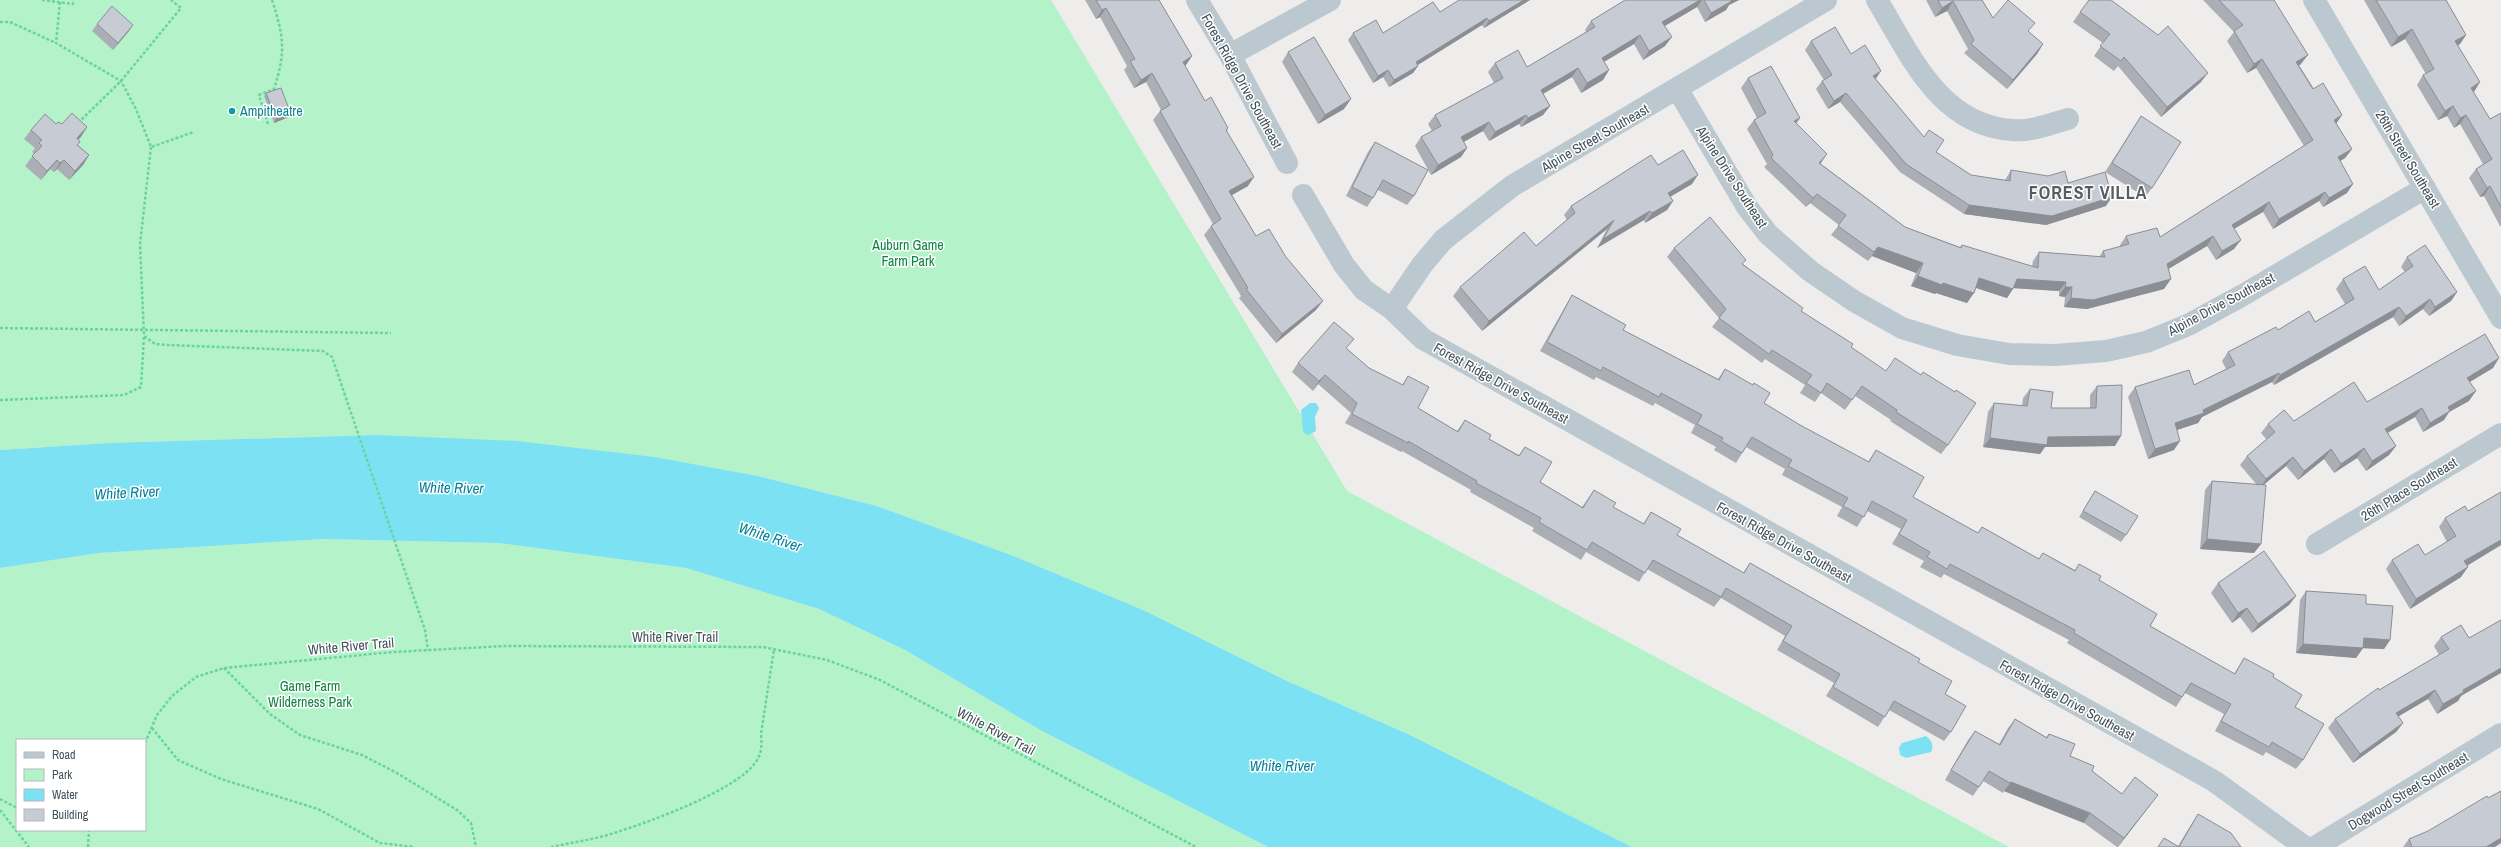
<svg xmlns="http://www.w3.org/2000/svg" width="2501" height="847" font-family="'Archivo Narrow',sans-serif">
  <rect width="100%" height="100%" fill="#efecec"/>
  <path fill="#b4f3ca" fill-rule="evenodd" d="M0,0h1051l296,491 662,356h-377l-224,-113 -121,-53 -144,-71 -132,-55 -134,-49 -119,-30 -103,-19 -278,-22 -268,8 -109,7z
    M324,539l174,4 188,25 133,41 86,41 137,81 226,116h-1268v-279l99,-15zM17,740h128v90h-128z"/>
  <path fill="#7de1f4" d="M1310,403h6l3,5 -4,9 1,14 -8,4 -5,-3 -2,-22z
    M377,435l140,6 138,16 103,19 119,30 134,49 132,55 144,71 121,53 224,113h-364l-226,-116 -137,-81 -86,-41 -133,-41 -188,-25 -174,-4 -225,14 -99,15v-118l109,-7z
    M1926,736c6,5 8,9 5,16l-25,6 -6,-3 -1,-7 3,-5z"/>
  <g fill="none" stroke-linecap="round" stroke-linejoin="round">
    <path stroke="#69d49b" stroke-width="2.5" stroke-dasharray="3 2" stroke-linecap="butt" d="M42,0l31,4v-4
      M60,2l-4,41 65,38 15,28 15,38 43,-15
      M0,22h10l46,21
      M78,123l43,-42 60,-73 -10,-8
      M268,124l-9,-29 15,-6c12,-37 10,-52 -2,-89
      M151,147l-11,97 4,92 11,8 13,1 155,6 9,6 93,273 3,20
      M0,328l391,5
      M0,400l124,-5 17,-8 3,-51
      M224,668l46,46 30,21 62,20 35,18 60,37 14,13 5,24
      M152,728l26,32 43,19 97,30 62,34 34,4
      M145,743l12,-28 15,-19 24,-19 28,-9 169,-16 111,-6 259,1 64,13 53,20 316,167
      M0,799l17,9
      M0,810l29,37
      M88,847l1,-17
      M551,847c23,-5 47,-8 69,-16 32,-10 116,-41 135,-68 7,-9 7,-18 6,-29l13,-85"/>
    <path stroke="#bbc8d0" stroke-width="22" d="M1197,0l33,55 57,108
      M1877,0c33,54 62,125 135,130 18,2 39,-6 56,-11
      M2314,0l187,318
      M1230,55l100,-55
      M1678,90l69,117 21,27 42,37 44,30 48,27 55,17 52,9 46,1 51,-4 40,-9 42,-17 55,-30 182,-107
      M1303,195l41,70 20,25 28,19 31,30 791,442 91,66
      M1392,309l30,-44 21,-25 69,-54 314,-186
      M2317,544l184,-110
      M2315,847l186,-113"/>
  </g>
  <path fill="#abafb5" d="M1085,0h74l33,56 -7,10 20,35 23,27 -1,3 21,55 -16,9 24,41 60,74 -40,33 -37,-45 2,-2 -37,-61 7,-9 2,-2 -60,-104 7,-9 1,-1 -15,-28 -12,6 -10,-18 3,-4 -27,-49 -4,2z
    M1530,0l-46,28 -2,-3 -64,40v1l-5,7 -24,14 -6,-10 -10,6 -25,-43 5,-7h30l57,-21z
    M1625,0h114l-10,5 -3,5 -21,12 -8,-15 -32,19v20l-22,14 -9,-16 -30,18 5,8 -6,10 -22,13 -9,-16 -29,17 7,12 -7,9 -22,12 -2,-3 -30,17 -6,-10 -20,11 4,6 -6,9 -30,18 -16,-29 6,-9 11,-6 -4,-7 7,-9 59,-32 -6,-11 7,-9 32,4 59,-35 -1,-2 6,-9z
    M1926,0h56l11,18 36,14 14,12 -6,10 -30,35 -43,-36 4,-4 -21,-38 -12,6z
    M2203,0h71l27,64 -2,1 53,84 -7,9 -5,3 7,32 -24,14 -4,-6 -46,28 -10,-17 -29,17v20l-18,11 -9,-14 -39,23 -4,20 -77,20 -23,-2 1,-10 -6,-1v-5l-46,-3 -6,10 -31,-10 -9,15 -31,-10 -1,1 -24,-8 5,-13 -44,-17 -4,5 -37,-26 8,-10 -29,-22 -4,4 -42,-40 3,-3 -20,-35 7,-9 3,-2 -16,-30 7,-10 48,45 25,41 84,63 55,20 2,-2 70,22 1,-6 6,-9 60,5 4,-6 17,-4v-2l6,-9 34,1 144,-91 -48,-78 -9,5 -20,-32 7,-9z
    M2364,0h82l20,35 -6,9 -2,1 15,47 17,27 11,-6v113h-1l-16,-30 -4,1 -11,-19 7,-9 7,-5 -23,-40 -6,4 -7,-12 -9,4 -21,-35 6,-10 3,-1 -21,-35 -14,8z
    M2080,12l121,70 -40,35 -43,-51 -4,5 -20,-15 9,-13 -30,-21z
    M97,24l32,7 -16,19 -21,-19z
    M1811,41l40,13 25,25 60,73 35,23 34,5 6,-10 57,13 38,23 -60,19 -82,-11 -64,-42 -60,-70 -12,7 -12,-20 6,-8 2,-1 -19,-30z
    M1288,52l56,57 -26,15 -36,-62z
    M266,93l25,21 -2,3 -15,6 -10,-27z
    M2141,116l11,72 -7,9 -40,-25z
    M56,124h6l25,3 -9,13v5l11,10 -6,10 -14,15 -12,-11 -3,3 -4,-3 -9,11 -16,-14 9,-12 -2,-2 3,-4 -11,-9 7,-9z
    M1375,142l39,54 -7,9 -29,-15 -5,8 -6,9 -21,-11 22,-44z
    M1658,165l34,19 -22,13 3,4 -6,9 -22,13 -1,-3 -47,28 10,-19 -125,102 -29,-35 7,-9 76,-41 31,-26 -3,-5 7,-9z
    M1674,248l69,16 58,47 50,36 97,98 -7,9 -51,-33 1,-1 -36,-24 -10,14 -24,-17 -6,9 -15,-9 5,-8 -40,-26 -3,4 -50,-36 7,-9 -52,-61z
    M2407,257l50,35 -6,9 -22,15 -6,-7 -24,17 -6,-9 -119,68 -2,-3 -70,35 -4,6 -21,7 -3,20 -26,9 -20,-62 7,-10 59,-2 32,-16 -4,-8 6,-9 50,-22 37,-8 30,-18 -9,-15 7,-10 36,11 26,-18 -4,-5z
    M1572,295l51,35 95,49 7,-10 39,34 36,22 68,37 8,-12 37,47 65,36 4,-6 57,32 4,-6 32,17 4,-6 20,16 51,46 84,48 10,-16 29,19 22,30 8,53 -7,9 -30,-17 -3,4 -48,-25 9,-17 -39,-21 -9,14 -109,-64 2,-3 -125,-66 -3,4 -21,-11 4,-6 -32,-17 9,-15 -34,-18 -10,16 -20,-11 5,-9 -60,-32 3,-6 -39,-22 -10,16 -22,-13 2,-3 -25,-14 4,-8 -40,-22 -2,3 -57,-29 -2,3 -54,-29 26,-46z
    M1347,349l22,19 33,17 6,-9 10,32 39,23 8,-11 24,19 30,16 6,-8 15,35 42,25 12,-17 19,17 30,17 8,-12 26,23 66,38 7,-10 168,99 27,32 6,38 -7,9 -55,-31 -11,17 -52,-31 8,-13 -57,-33 8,-14 -64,-38 -7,9 -67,-38 -8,13 -53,-30 -5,8 -49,-29 2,-3 -64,-36 1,-2 -69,-39 -1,1 -56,-29 6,-10 -33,-29 -5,7 -21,-19 6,-9z
    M2493,368l-23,14 -1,19 -20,11 -5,8 -21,12 -8,-15 -27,16 8,13 -7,9 -23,16 -9,-13 -23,15 -10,-14 -26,21 -12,-14 -23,19 -2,59 -7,9 -54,-4 5,-59 7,-9 45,4 -17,-20 7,-9 20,-16 -6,-7 7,-9 26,-3z
    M2097,386l18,60 -70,1 -5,7 -57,-7 5,-35 6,-9 28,3 1,-8 7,-9 21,19h39v-13z
    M2095,491l31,44 -5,7 -42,-25z
    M2501,492v53l-34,21 -6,11 -51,32 -24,-40 6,-9 33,-5 22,-13 -8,-15 6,-9 23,-7z
    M2218,583l78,13 -7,9 -37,28 -12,-16 -8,6 -21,-30z
    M2306,591l60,13 24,36 -6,9 -21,-1 -7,10 -60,-5 4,-53z
    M2461,625v71l-3,5 -21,13 -9,-15 -30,17 5,7 -7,9 -43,31 -25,-35 7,-9 104,-64 -5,-9 7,-9z
    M2015,719l31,18 3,-3 21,22 22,15 30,23 29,10 -33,43h-1l-33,-24 -80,-32 -1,2 -20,-12 -10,15 -28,-16 23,-40 7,-9 24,13 9,-16z
    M2198,814l43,33h-83l6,-9 14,8 14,-23z
    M2409,839l86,8h-92z"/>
  <path fill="#8b8e94" d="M1524,0h6l-46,28 5,-7z
    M1700,0h2l-5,7 -41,24 6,-9z
    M1730,0h9l-10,5 -3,5 -21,12 6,-9z
    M1953,1l-6,10 -12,6 7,-9z
    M1106,8l-6,9 -4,2 6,-9z
    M1487,18l-5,7 -71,44 5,-7z
    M133,25l-4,6 -16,19 5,-7z
    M2412,29l-7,10 -14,8 7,-10z
    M1640,35l-6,9 -39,23 7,-9z
    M2466,35l-6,9 -11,7 6,-10z
    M1672,37l-7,9 -22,14 6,-9z
    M2043,44l-6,10 -30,35 6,-9z
    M2308,55l-7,9 -11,7 6,-9z
    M1192,56l-6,9 -9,6 6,-9z
    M2262,59l-6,9 -9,5 7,-9z
    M1418,66l-5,7 -24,14 5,-7z
    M1578,68l-6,9 -38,22 7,-9z
    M1388,70l-5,7 -10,6 5,-7z
    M1609,70l-6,10 -22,13 6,-10z
    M1881,71l-6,9 -2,-4z
    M1152,73l-6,9 -12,6 7,-8z
    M2208,73l-7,9 -40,35 6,-10z
    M2480,82l-6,10 -10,5 7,-9z
    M1846,93l-6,9 -12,7 6,-8z
    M1351,99l-7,10 -26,15 7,-9z
    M1550,106l-7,9 -22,12 7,-9z
    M2453,106l-6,10 -9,4 7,-9z
    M291,114l-2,3 -15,6 2,-4z
    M1526,115l-7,9 -30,17 6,-9z
    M2342,115l-6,9 -2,-4z
    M2466,115l-6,9 -6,4 6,-10z
    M1800,118l-7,10 1,-7z
    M1489,122l-6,9 -28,16 6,-10z
    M87,127l-6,10 -11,11 7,-10z
    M1467,148l-6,9 -30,18 7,-10z
    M2352,149l-7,9 -14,9 7,-10z
    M1827,154l-6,9 -9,9 7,-9z
    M89,155l-6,10 -14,15 6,-9z
    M57,160l-7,9 -9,11 6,-9z
    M64,160l-7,9 -3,3 6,-9z
    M1698,175l-6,9 -31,18 7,-9z
    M1254,177l-6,9 -25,14 6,-9z
    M2353,184l-6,9 -24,14 6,-9z
    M2490,186l-6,10 -4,1 7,-9z
    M2325,192l-6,9 -46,28 6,-10z
    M1817,194l-7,9 -4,4 7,-9z
    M2112,197l-6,9 -60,19 -82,-11 5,-9z
    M1673,201l-6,9 -22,13 7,-10z
    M2269,202l-6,10 -38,22 7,-9z
    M1650,211l-6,9 -47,28 6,-9z
    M1614,220l-7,9 -125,102 7,-10z
    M2213,236l-6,10 -47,28 7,-10z
    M2241,240l-7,9 -18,11 6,-9z
    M1878,247l45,16 -7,10 -44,-17 -4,5z
    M1918,276l25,7 31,10 -7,10 -31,-10 -1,1 -24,-8z
    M1979,278l38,1 49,3 -7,9 -47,-3 1,1 -6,9 -34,-11z
    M2171,279l-7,10 -77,20 -23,-2 7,-9z
    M2065,287h7l-7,10 -6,-1z
    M2457,292l-6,9 -22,15 6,-9z
    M2430,299l-7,10 -24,17 7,-10z
    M1323,301l-7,9 -40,33 6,-9z
    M2399,307l-6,10 -119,68 6,-10z
    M2499,358l-6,10 -32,19 6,-9z
    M2279,373l-7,9 -70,35 -4,6 -30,10 7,-10z
    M1325,375l-7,9 -5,7 6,-10z
    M2476,391l-7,10 -20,11 -5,8 -21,12 7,-9 18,-16z
    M2422,408l-7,9 -37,21 7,-9z
    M2121,436l-6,10 -70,1 -5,7 -57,-7 7,-9z
    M2180,441l-6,9 -26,9 7,-10z
    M2396,446l-7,9 -23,16 6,-10z
    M2364,448l-7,10 -23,15 7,-9z
    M2331,449l-7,10 -26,21 6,-9z
    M2293,457l-7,9 -26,22 6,-9z
    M2207,539l54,5 -7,9 -54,-4z
    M2501,540v5l-43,26 6,-10z
    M2468,567l-7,10 -51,32 6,-10z
    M2296,596l-7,9 -37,28 6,-9z
    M2247,608l-7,9 -8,6 6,-10z
    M2364,638l26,2 -6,9 -27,-1z
    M2303,644l60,4 -7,10 -60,-5z
    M2501,668v5l-40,23 -3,5 -21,13 6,-10 20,-14z
    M2435,690l-7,9 -39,23 7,-9z
    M2403,723l-7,9 -43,31 7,-9z
    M2011,782l79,31 -6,10 -80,-32z
    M2158,795l-7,9 -33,43 6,-9z
    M2501,838v5l-6,4h-9z"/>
  <path fill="#c7cbd3" stroke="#8b8e94" d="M1096,0h63l33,56 -9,6 22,39 6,-4 17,31 -2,2 28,47 -25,14 27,45 13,-7 17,28 37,44 -41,33 -36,-45 2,-1 -37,-62 10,-7 -61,-108 10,-6 -18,-32 -11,7 -11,-19 5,-2 -29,-51 -4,2z
    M1459,0h65l-35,21 -2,-3 -71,44 2,4 -24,14 -6,-10 -10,6 -25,-43 23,-13 7,13 50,-31 7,10z
    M1625,0h75l-38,22 10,15 -23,14 -9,-16 -38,23 7,12 -22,13 -9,-15 -37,22 9,16 -22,12 -2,-3 -31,17 -6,-10 -28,15 6,11 -29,17 -17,-28 20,-11 -6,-11 68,-37 -8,-15 23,-13 9,17 68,-40 -4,-6z
    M1704,0h27l1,1 -21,12z
    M1938,0h44l11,18 15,-18 27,23 -7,8 15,13 -30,36 -42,-36 3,-4 -21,-39 -11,7z
    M2089,0h22l47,35 10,-9 40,47 -41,34 -43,-50 -3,4 -21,-15 10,-12 -30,-22z
    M2219,0h55l34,55 -12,7 17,27 10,-6 19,32 -8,5 18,29 -14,8 15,27 -24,14 -4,-6 -46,27 -10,-17 -37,23 9,15 -19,11 -9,-15 -46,28 4,15 -78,21 -22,-2 1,-11h-7l1,-5 -49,-3 -4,10 -34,-11 -5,15 -31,-10 -1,2 -24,-9 5,-13 -45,-16 -4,5 -36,-26 8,-11 -29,-21 -4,4 -42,-40 2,-3 -19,-35 12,-7 -18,-35 23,-12 29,52 -6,3 33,33 -8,9 86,64 56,21 1,-3 76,23 1,-16 66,5 -2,-6 26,-7 -3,-8 31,-8 3,9 153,-97 -51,-81 -8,5 -20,-33 9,-6z
    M2376,0h70l20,35 -11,6 25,41 -9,6 19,31 11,-6v94l-11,-21 -3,2 -11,-19 16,-10 -26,-44 -6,3 -7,-12 -8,5 -22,-36 11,-6 -22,-40 -14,8z
    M112,6l21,19 -15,18 -21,-19z
    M1835,27l16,27 14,-9 16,26 -8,5 51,61 5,-7 15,10 -8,12 35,23 39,6 1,-11 37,6 17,-5 3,12 37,-11 7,25 -60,19 -83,-11 -63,-41 -60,-71 -12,8 -12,-20 10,-6 -21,-34z
    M1314,37l37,62 -26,16 -37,-63z
    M281,88l10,26 -15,5 -10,-26z
    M72,113l15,14 -10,11 3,4 -3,3 12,10 -14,16 -11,-11 -4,3 -3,-3 -10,11 -15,-15 10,-10 -3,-3 3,-3 -11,-10 14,-16 11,10 2,-2 4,2z
    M2141,116l40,26 -29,46 -40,-25z
    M1375,142l53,28 -14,26 -31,-16 -10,18 -21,-11z
    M1683,150l15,25 -30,18 5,8 -21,12 -2,-2 -47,28 11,-19 -125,101 -29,-34 64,-55 12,14 39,-33 -4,-7 80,-51 7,10z
    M1710,217l36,43 -4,4 61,44 -2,3 52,33 -2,3 35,24 9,-13 26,17 2,-3 32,20 1,-2 20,13 -28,42 -52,-33 1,-2 -35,-24 -10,14 -25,-17 -6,10 -15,-10 6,-8 -40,-25 -3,4 -50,-36 7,-9 -52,-61z
    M2425,245l32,47 -22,15 -5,-8 -24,17 -7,-9 -119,68 -1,-2 -76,37 1,3 -29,10 5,18 -25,8 -20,-62 54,-17 5,15 41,-20 -7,-13 48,-25 2,3 31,-19 6,11 39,-23 -11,-20 22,-13 14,24 34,-24 -6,-9z
    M1572,295l54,30 -3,5 96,50 6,-11 28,16 1,-2 16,10 -6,10 36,22 69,37 7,-12 48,27 -11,20 65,36 4,-6 57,32 4,-6 32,18 4,-7 22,12 -2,4 58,34 -7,12 85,48 9,-16 30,16 -1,3 29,18 -7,12 29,17 -21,36 -31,-18 -3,5 -48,-26 10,-17 -40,-21 -9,14 -108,-64 1,-3 -125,-66 -3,5 -20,-12 3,-5 -31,-18 8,-14 -35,-19 -8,16 -21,-11 5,-8 -60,-32 4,-6 -40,-23 -10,16 -21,-12 2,-3 -26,-14 5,-9 -41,-22 -2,4 -56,-30 -2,4 -54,-29z
    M1334,322l20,17 -8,9 23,20 34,17 5,-9 21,11 -11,21 40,24 7,-12 26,15 -2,4 30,17 6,-9 27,15 -12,20 43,26 11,-18 22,13 -3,4 31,17 7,-12 30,17 -4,6 67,38 6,-10 170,96 -2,3 34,19 -7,13 21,12 -15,26 -57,-31 -9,16 -52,-30 7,-13 -57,-33 9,-15 -66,-38 -5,9 -68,-37 -8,13 -53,-31 -5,8 -48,-28 2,-4 -65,-35 1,-2 -69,-40v2l-56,-29 5,-11 -32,-28 -6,6 -21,-18z
    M2485,334l14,24 -32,20 9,13 -28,16 2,4 -20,12 -8,-15 -37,21 11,17 -24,15 -8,-13 -23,16 -10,-15 -27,22 -11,-14 -27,22 -19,-23 28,-24 -7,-8 16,-14 10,11 60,-39 13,20z
    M2122,385l-1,51 -73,1 -1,8 -57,-7 4,-35 33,3 3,-17 23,3 -2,16h45l1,-22z
    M2212,481l54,4 -5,59 -54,-5z
    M2095,491l43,25 -12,19 -43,-24z
    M2501,492v48l-37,21 4,6 -52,32 -24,-39 26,-16 7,11 31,-19 -11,-18 20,-12 3,5z
    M2264,551l32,45 -38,28 -11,-16 -9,5 -20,-30z
    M2306,591l60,4v9l27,2 -3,34 -26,-2 -1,10 -60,-4z
    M2501,620v48l-38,22 1,2 -21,12 -8,-14 -39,23 7,10 -43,31 -25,-35 43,-31 1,2 70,-41 -8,-12 20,-12 8,13z
    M2015,719l32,19 2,-4 26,10 -5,12 24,10 -2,5 30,23 13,-17 23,18 -34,43 -34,-25 -79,-31 -1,1 -21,-12 -10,16 -28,-17 24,-39 25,14z
    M2501,791v47l-15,9h-74l-3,-8 19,-8 59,-35 1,2z
    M2198,814l33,19 10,14h-83l6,-9 15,9z"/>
  <circle fill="#0f9aa8" stroke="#fff" stroke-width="1.5" cx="232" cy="111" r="4"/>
  <g text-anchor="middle" stroke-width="3" stroke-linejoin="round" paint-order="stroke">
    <g font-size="14" fill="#43515b" stroke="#fff">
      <text transform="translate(1242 81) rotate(61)" y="5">Forest Ridge Drive Southeast</text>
      <text transform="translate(1595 138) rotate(-30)" y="5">Alpine Street Southeast</text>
      <text transform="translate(2408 159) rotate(59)" y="5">26th Street Southeast</text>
      <text transform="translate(1732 177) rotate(57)" y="5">Alpine Drive Southeast</text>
      <text transform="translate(2221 304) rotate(-28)" y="5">Alpine Drive Southeast</text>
      <text transform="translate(1501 383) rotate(29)" y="5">Forest Ridge Drive Southeast</text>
      <text transform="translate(2409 489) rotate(-31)" y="5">26th Place Southeast</text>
      <text transform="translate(1784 542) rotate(29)" y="5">Forest Ridge Drive Southeast</text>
      <text x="675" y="642">White River Trail</text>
      <text transform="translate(351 646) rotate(-5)" y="5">White River Trail</text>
      <text transform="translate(2067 700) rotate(29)" y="5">Forest Ridge Drive Southeast</text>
      <text transform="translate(996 731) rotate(28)" y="5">White River Trail</text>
      <text transform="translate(2408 791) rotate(-31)" y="5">Dogwood Street Southeast</text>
    </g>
    <g font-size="14" fill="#0d838f" stroke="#fff" text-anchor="start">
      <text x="240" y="116">Ampitheatre</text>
    </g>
    <g font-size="14" fill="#0d8343" stroke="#fff">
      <text x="908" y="250">Auburn Game<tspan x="908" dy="16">Farm Park</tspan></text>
      <text x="310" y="691">Game Farm<tspan x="310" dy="16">Wilderness Park</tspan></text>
    </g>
    <g font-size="15" font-style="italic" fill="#038099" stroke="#fff">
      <text transform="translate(451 488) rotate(1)" y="5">White River</text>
      <text transform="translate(127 493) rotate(-3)" y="5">White River</text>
      <text transform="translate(770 537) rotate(18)" y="5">White River</text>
      <text x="1282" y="771">White River</text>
    </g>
    <g font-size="18" font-weight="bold" letter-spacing="1" fill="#585d62" stroke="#fff">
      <text x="2088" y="199">FOREST VILLA</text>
    </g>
  </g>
  <rect x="16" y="739" width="130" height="92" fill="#ffffff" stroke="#b4b9bd"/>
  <rect x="24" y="752" width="20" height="6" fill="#bbc8d0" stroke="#b4b9bd"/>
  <text x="52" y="759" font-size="12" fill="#43515b">Road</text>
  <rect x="24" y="769" width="20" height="12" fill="#b4f3ca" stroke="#b4b9bd"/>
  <text x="52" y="779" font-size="12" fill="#43515b">Park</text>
  <rect x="24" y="789" width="20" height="12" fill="#7de1f4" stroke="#b4b9bd"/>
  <text x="52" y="799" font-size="12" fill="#43515b">Water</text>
  <rect x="24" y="809" width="20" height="12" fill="#c7cbd3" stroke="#b4b9bd"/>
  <text x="52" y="819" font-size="12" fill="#43515b">Building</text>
</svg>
